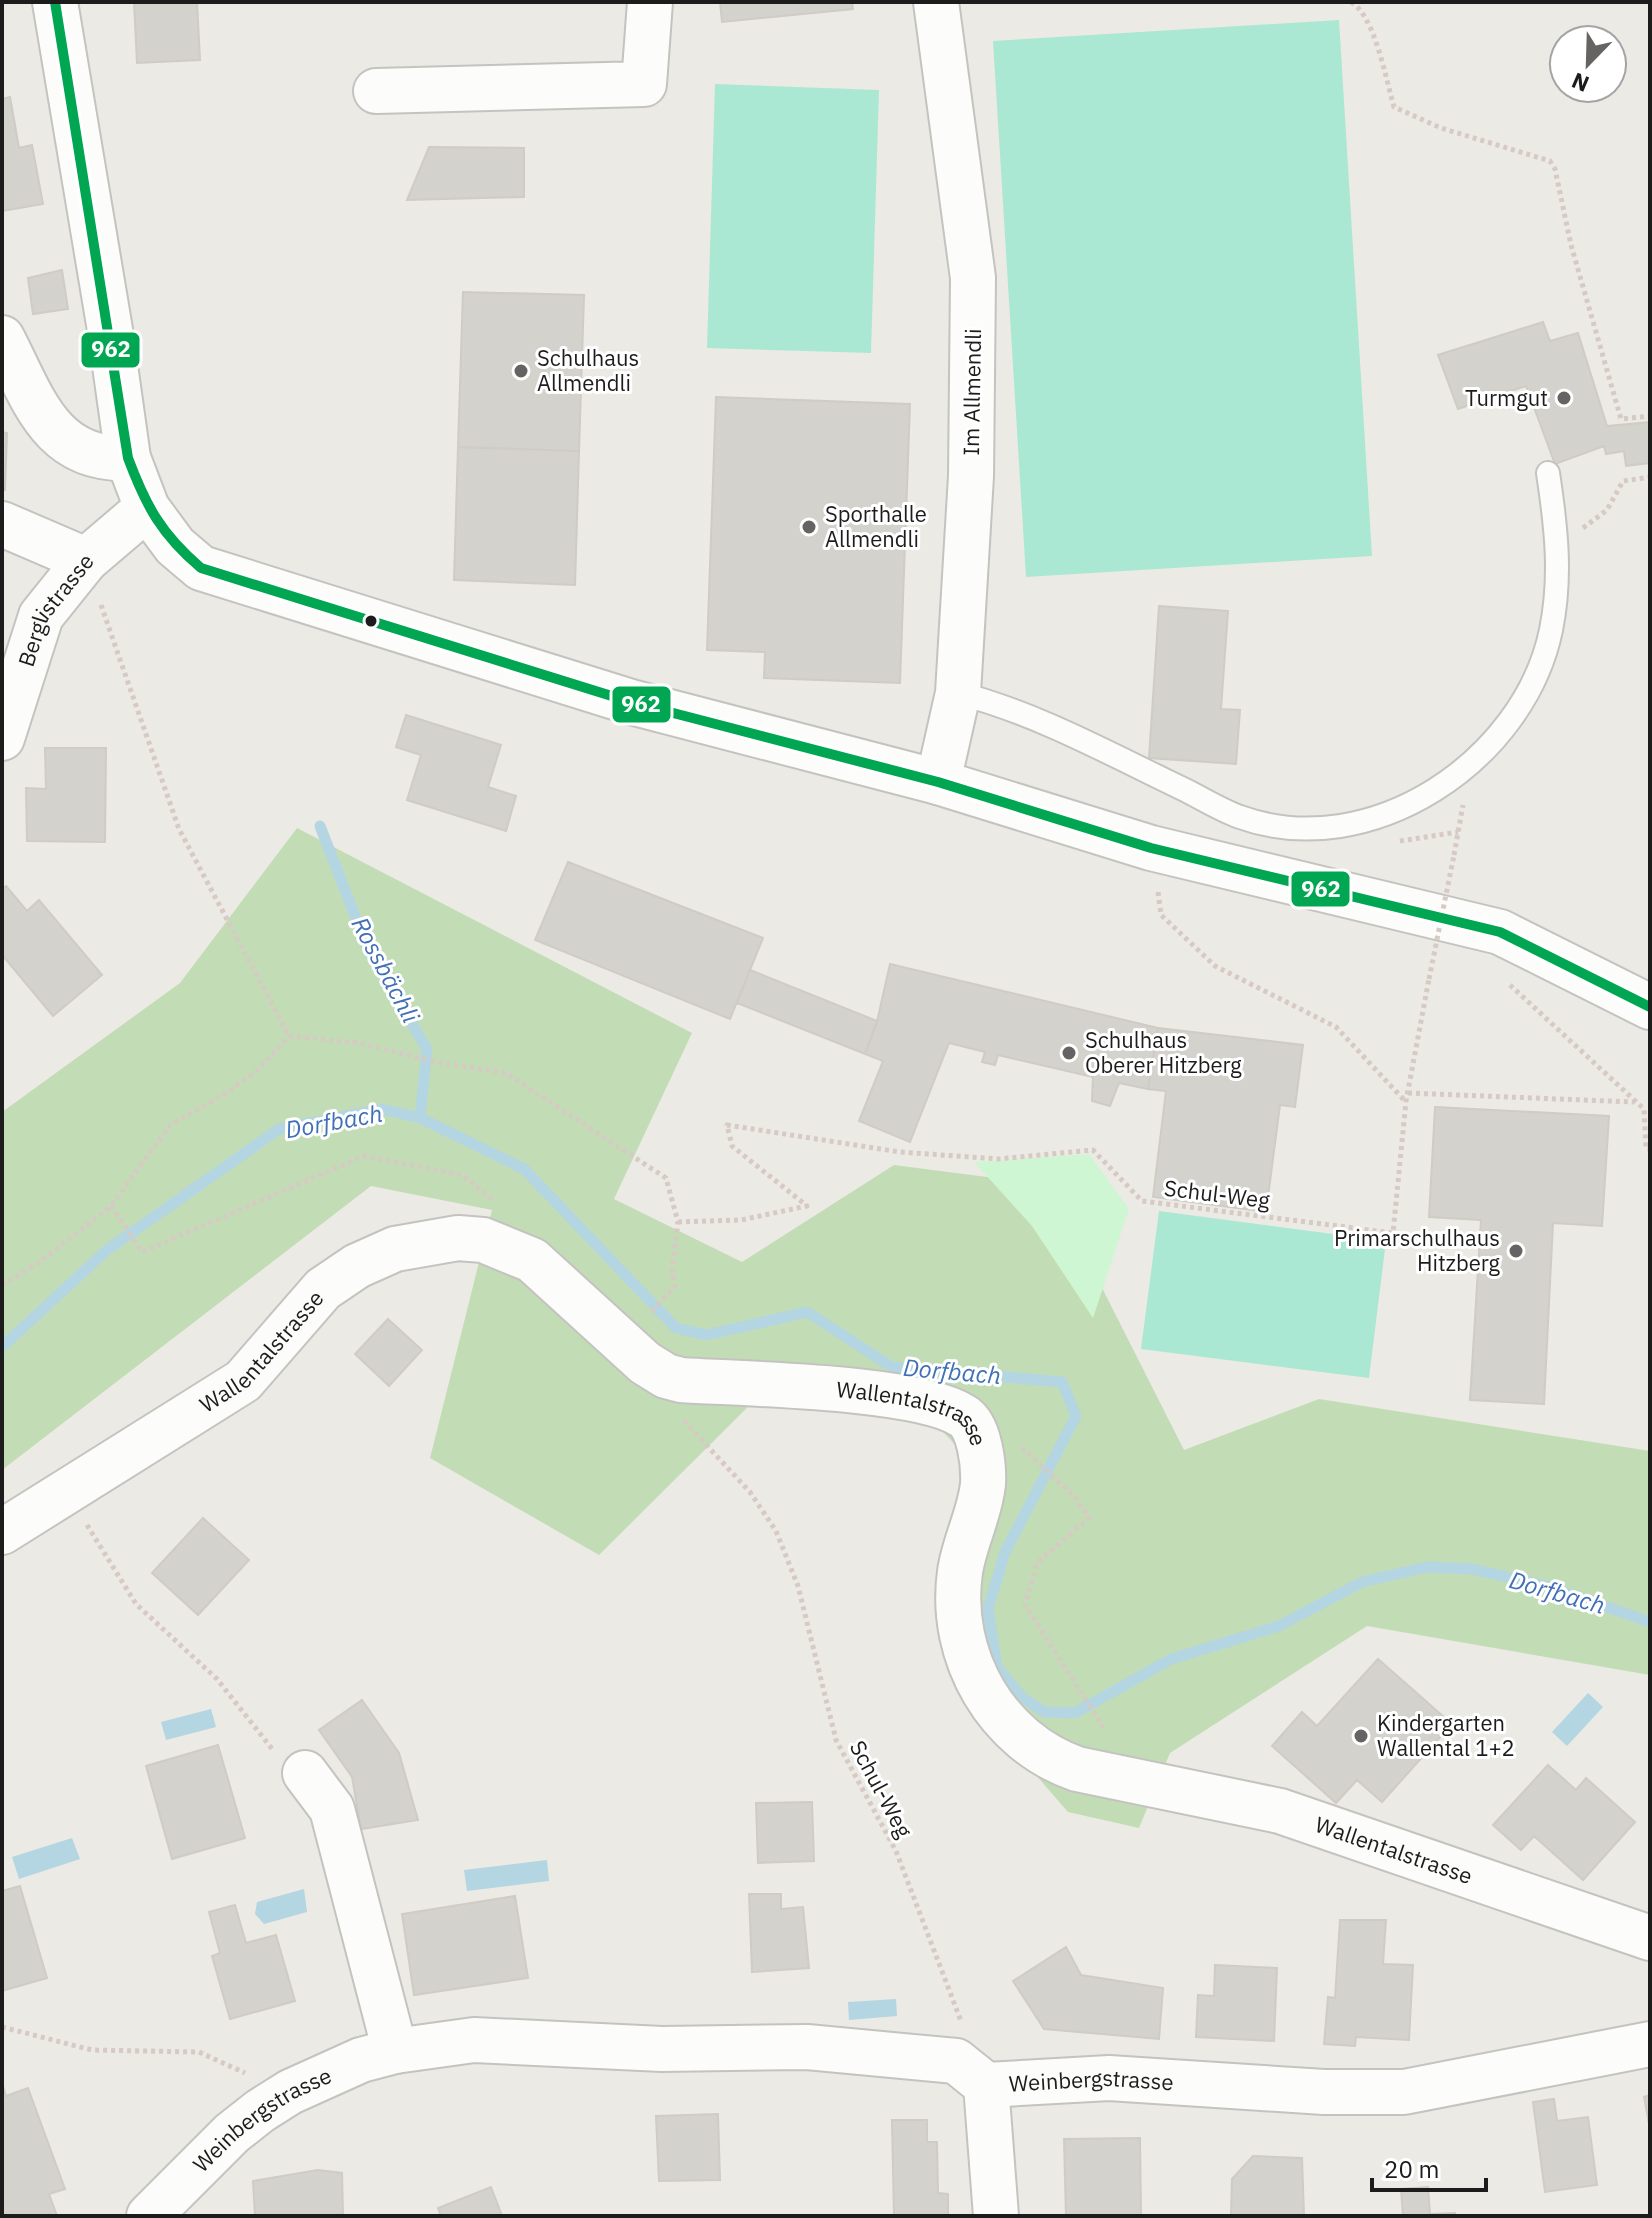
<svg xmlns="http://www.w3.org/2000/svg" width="1652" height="2218" font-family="'IBM Plex Sans',sans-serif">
  <rect width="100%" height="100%" fill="#eceae4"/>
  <path fill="#c2ddb6" d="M297,828l395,205 -78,166 128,63 152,-97 156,20 134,265 135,-51 331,52v224l-283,-49 -197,127 -31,75 -71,-16 -101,-116 21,-217 -87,-91 -121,-13 -181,180 -169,-97 62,-248 -121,-24 -369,284v-358l178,-129z"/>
  <path fill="#cff6d2" d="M1089,1154l40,55 -36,109 -61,-92 -58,-64z"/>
  <path fill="#abe8d3" d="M1339,20l33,536 -346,21 -33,-536z
    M715,84l164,6 -8,263 -164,-5z
    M1159,1211l227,30 -17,137 -228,-29z"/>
  <path fill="#b4d5e2" d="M1588,1693l15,14 -36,39 -15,-14z
    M211,1709l5,18 -50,13 -5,-18z
    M72,1838l8,21 -61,20 -7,-22z
    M547,1860l2,21 -82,10 -3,-21z
    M304,1889l3,23 -43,12 -9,-10 2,-12z
    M896,1999l1,17 -48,4 -1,-18z"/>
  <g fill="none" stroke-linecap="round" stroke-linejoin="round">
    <path stroke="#b4d5e2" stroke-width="11" d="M320,826l49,126 58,97 -7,69
      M2,1347l105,-97 172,-121 103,-20 38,9 104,51 152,159 30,7 101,-23 85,55 170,15 14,34 -71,136 -17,57 9,58 25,30 22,15 31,1 96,-54 108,-33 83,-44 65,-15 45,2 74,17 104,36"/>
  </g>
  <path fill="#d4d2cd" stroke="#cfcbc5" stroke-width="2" d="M134,2h63l3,58 -63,3z
    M720,2h132l1,7 -131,13z
    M10,97l9,51 13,-3 11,59 -41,7v-112z
    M429,147l95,1v49l-117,3z
    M62,270l6,39 -35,5 -5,-36z
    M463,292l121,3 -5,156 -121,-4z
    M1543,322l7,19 28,-8 29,93 43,-4v41l-24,3 -2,-15 -18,3 -2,-8 -49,18 -29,-78 -68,23 -20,-54z
    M716,397l194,7 -10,279 -136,-5 1,-26 -58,-2z
    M2,432l5,1 -2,57h-3z
    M458,447l121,4 -4,134 -121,-5z
    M1159,606l69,5 -7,98 19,1 -4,54 -87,-6z
    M406,715l95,30 -13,42 28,9 -10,35 -99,-31 14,-45 -25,-8z
    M45,748h61l-1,94 -78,-1 -1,-53 20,1z
    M568,862l195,76 -33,81 -195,-79z
    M6,886l21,25 12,-11 63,75 -49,41 -51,-61v-66z
    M890,964l268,64 -10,61 -29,-6 -9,23 -18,-5 1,-24 -95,-22 -3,10 -13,-3 3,-10 -36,-9 -39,99 -51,-21 24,-60 -18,-7 11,-28z
    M750,970l127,51 -12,33 -128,-51z
    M1158,1028l145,17 -8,62 -15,-2 -14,107 -113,-15 13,-106 -18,-2z
    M1435,1107l174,9 -7,110 -49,-3 -9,181 -74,-4 11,-180 -52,-3z
    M388,1319l34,31 -33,36 -34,-32z
    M203,1518l46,42 -51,55 -46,-42z
    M1378,1659l74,65 -70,78 -25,-22 -21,23 -64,-57 30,-34 15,14z
    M362,1700l37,53 19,67 -57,9 -9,-52 -33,-47z
    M218,1745l27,93 -73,21 -26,-93z
    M1548,1765l28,25 10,-12 49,44 -52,58 -49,-44 -13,14 -28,-25z
    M812,1802l2,59 -56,2 -2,-60z
    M20,1886l27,92 -45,13v-100z
    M749,1894h32v15l22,-2 6,61 -57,4z
    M515,1896l13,82 -114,17 -12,-81z
    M235,1905l11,38 30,-8 19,66 -65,18 -18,-63 8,-3 -11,-41z
    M1340,1920h46l-3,44 30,1 -4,75 -53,-3 -1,9 -31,-2 4,-47 7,1z
    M1066,1947l15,28 82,13 -4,51 -115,-10 -31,-48z
    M1215,1965l62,3 -3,73 -78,-4 2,-42 16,1z
    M2,2083l4,13 22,-8 37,101 -16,5 8,22h-55z
    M1650,2095v34l-6,-32z
    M1554,2099l3,22 31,-4 9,68 -52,7 -12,-90z
    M718,2114l2,66 -61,1 -3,-65z
    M892,2120h35v22h10l1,51 10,1v22h-54z
    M1140,2138l1,78h-75l-2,-77z
    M1253,2156l49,2 2,58h-73l1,-37z
    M318,2170l24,3 1,43h-88l-2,-35z
    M491,2187l11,29h-61l-3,-8z
    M1428,2187l2,27 25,-1v3h-52l-2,-27z"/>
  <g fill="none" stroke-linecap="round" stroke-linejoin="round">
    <g stroke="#c4c3c0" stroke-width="26">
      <path id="service" d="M958,693c78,20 150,60 223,95 19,9 39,22 59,29 130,47 284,-56 311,-187 11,-54 5,-104 -3,-157"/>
    </g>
    <g stroke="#c4c3c0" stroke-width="48">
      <g id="minor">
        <path d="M55,2l55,328 18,128 19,50 28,38 26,22 430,134 307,80 213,66 349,84 150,75"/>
        <path d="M936,2l37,276 -2,198 -13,217 -20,89"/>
        <path d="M376,91l268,-7 6,-82"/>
        <path d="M2,338c31,59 47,123 126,120"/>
        <path d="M2,524l84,36"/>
        <path id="s1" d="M2,738l39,-122 45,-56 61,-52"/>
        <path id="s2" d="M2,1532l241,-151 80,-92 34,-23 38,-17 63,-11 25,2 49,20 113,103 21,13 15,4c60,4 237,6 282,36 17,10 21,50 20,68 -3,30 -19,59 -23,88 -12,85 37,169 117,197l203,42 370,127"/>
        <path d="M305,1773l27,36 63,242"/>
        <path d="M986,2085l10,131"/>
        <path id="s3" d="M149,2216l83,-83 28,-22 30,-19 71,-32 34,-9 79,-11 188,9 145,-2 149,14 30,24 123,-7 215,14h80l246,-48"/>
      </g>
    </g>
    <path stroke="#d7c9c3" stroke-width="5" stroke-dasharray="4 4" stroke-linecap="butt" d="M1351,2c24,14 35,78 43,105l47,21 109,33 5,8 16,76 50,174 29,-3
      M1583,528l24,-18 16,-29 27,-4
      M101,605l78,224 110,207
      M1400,841l58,-9
      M1454,855l9,-50
      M1158,892l3,23 54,51 121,61 69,74
      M1510,985l134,124 2,40h4
      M289,1036l69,7 79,19 69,11 160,105 12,44 -6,50 3,14 -24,26
      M1408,1093l226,9
      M111,1206l31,46 222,-96 98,19 30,24
      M678,1222l63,-2 66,-14 -75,-60 -5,-21 173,27 98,7 95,-9 49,51 251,32 13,-132 23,-122
      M2,1285l36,-22 73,-57 60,-82 51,-28 36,-26 31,-34
      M684,1421l66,71 26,39 22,55 38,154 60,111 65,170
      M1022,1448l53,49 14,21 -52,45 -12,42 81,127
      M87,1525l49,79 81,75 56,71
      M2,2027l90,23 107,2 46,21"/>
    <use href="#service" stroke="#fcfcfb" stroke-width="22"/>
    <use href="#minor" stroke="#fcfcfb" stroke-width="44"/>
    <path stroke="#d7c9c3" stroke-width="5" stroke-dasharray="4 4" stroke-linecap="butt" d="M1429,979l25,-124"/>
    <g stroke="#fff" stroke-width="16">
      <path id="bus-1" d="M55,2l73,456c18,48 33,76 73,110l430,134 307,80 213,66 349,84 150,75"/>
    </g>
    <use href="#bus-1" stroke="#00a651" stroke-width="10"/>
  </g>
  <g fill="#656462" stroke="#fff" stroke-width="3">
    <circle cx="521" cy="371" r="8"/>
    <circle cx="1564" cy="398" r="8"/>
    <circle cx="809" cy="527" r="8"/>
    <circle cx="1069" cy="1053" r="8"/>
    <circle cx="1516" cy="1251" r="8"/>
    <circle cx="1361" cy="1736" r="8"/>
  </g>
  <circle fill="#1c1c1c" stroke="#fff" stroke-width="3" cx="371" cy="621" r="7"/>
  <g text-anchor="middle" stroke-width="6" stroke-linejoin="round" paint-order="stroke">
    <g font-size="22" fill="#1c1c1c" stroke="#fff" text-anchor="start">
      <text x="537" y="366">Schulhaus<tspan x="537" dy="25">Allmendli</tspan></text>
      <text x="1548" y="406" text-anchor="end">Turmgut</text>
      <text x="825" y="522">Sporthalle<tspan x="825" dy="25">Allmendli</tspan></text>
      <text x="1085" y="1048">Schulhaus<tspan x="1085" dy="25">Oberer Hitzberg</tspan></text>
      <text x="1500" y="1246" text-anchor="end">Primarschulhaus<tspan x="1500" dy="25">Hitzberg</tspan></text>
      <text x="1377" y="1731">Kindergarten<tspan x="1377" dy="25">Wallental 1+2</tspan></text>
    </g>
    <g font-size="22" fill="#1c1c1c" stroke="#fff">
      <text transform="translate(972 392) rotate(-89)" y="8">Im Allmendli</text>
      <text dy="8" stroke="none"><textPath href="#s1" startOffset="140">Berglistrasse</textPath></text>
      <text transform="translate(1217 1194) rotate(7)" y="8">Schul-Weg</text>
      <text dy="8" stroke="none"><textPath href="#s2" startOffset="318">Wallentalstrasse</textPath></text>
      <text dy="8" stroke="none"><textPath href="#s2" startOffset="1062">Wallentalstrasse</textPath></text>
      <text transform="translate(881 1789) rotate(62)" y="8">Schul-Weg</text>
      <text dy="8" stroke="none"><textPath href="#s2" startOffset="1850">Wallentalstrasse</textPath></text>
      <text dy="8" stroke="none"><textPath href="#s3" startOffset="1008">Weinbergstrasse</textPath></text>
      <text dy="8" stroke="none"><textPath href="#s3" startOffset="150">Weinbergstrasse</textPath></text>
    </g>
    <g font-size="24" font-style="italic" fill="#4070b5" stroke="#fff">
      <text transform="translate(385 970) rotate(62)" y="8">Rossbächli</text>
      <text transform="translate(334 1122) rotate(-10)" y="8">Dorfbach</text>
      <text transform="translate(952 1372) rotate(5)" y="8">Dorfbach</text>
      <text transform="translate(1557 1593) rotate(16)" y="8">Dorfbach</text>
    </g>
  </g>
  <g stroke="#fff" stroke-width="3">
    <rect x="80" y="331" width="61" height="38" rx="8" fill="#00a651"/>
    <rect x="611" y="685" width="61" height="39" rx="8" fill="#00a651"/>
    <rect x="1290" y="870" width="61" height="38" rx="8" fill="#00a651"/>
  </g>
  <g font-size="22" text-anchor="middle" font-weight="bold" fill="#fff">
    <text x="111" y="357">962</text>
    <text x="641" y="712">962</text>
    <text x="1321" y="897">962</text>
  </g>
  <rect width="1652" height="2218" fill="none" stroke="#1c1c1c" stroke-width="8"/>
  <g transform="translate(1588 64) rotate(203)"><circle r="38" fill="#ffffff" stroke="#a4a4a4" stroke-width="2"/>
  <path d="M0-6L14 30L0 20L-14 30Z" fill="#656462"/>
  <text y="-12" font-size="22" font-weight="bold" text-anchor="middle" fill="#1c1c1c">N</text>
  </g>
  <path d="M1372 2178v12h114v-12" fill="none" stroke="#1c1c1c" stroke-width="4"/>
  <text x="1384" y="2178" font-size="24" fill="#1c1c1c" stroke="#ffffff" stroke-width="6" paint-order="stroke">20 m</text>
</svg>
